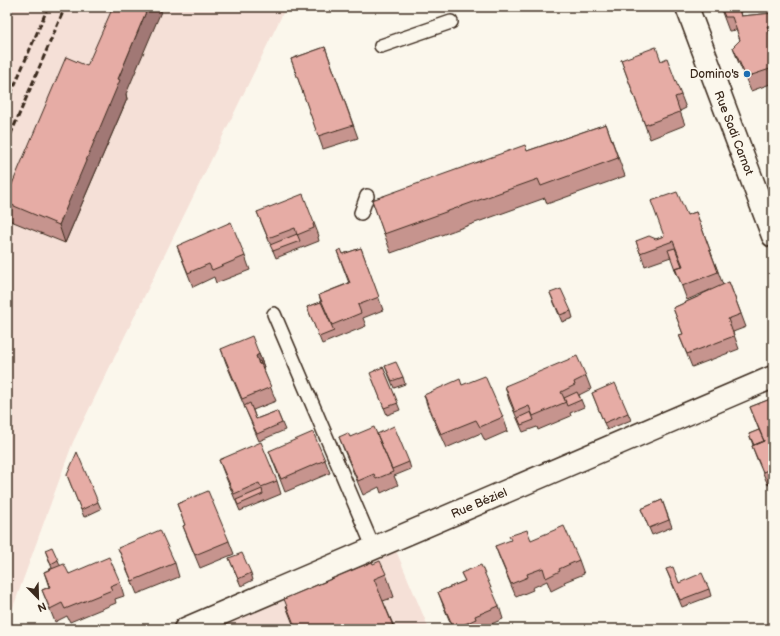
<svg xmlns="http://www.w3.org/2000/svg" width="780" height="636" font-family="'Balsamiq Sans',sans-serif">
  <rect width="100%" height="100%" fill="#fbf7ec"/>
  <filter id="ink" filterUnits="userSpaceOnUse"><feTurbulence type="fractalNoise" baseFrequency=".025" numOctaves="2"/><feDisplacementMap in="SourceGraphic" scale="8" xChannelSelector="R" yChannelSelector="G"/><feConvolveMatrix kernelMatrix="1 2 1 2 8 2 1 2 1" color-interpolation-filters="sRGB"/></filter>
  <g filter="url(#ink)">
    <path fill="#f5e0d7" d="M7,7h279l-213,435 -66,182z
      M392,541l37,88h-244z"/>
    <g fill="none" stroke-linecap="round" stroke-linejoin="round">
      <g stroke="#3b2a1e" stroke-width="16">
        <path id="lane" d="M381,46l70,-24
          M361,213l6,-17
          M274,314l100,235"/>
      </g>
      <g stroke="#3b2a1e" stroke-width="25">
        <path id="street" d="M185,629l588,-252"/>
      </g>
      <g stroke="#3b2a1e" stroke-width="25">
        <path id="secondary" d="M687,7l86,229"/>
      </g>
      <use href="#lane" stroke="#fbf7ec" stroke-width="13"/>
      <use href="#street" stroke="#fbf7ec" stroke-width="22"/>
      <use href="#secondary" stroke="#fbf7ec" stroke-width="22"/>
      <path stroke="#3b2a1e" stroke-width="3" stroke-dasharray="6 3" stroke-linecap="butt" d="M7,103l41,-96
        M7,143l58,-136"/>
    </g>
    <path fill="#c6948e" stroke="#3b2a1e" d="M720,7h34l-14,5 2,4 31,-3v26h-1l1,2v42l-22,8 -13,-30 -5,-14 7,-7 -3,-10 -8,1z
      M325,47l33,91 -35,11 -32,-90z
      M621,60l40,1 20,34 5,13 -6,3 5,14 -35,14z
      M126,94l1,5 -62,144 -54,-22 -4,-12v-13z
      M606,124l19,52 -78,28 -2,-6 -154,55 -19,-53 155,-49z
      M257,212l57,11 5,13 -1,1 1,4 -43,17z
      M696,212l27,73 6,-3 17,45 -13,5 6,17 -47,18 -13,-32 4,-1 -10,-26 29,-13 8,-5 -23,10 -16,-43 -26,9 -9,-25 20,-2 8,-3 23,-21z
      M177,246l68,10 5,14 -34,13 -2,-6 -21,10z
      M361,248l22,62 -20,8 3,8 -44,18 -15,-37 14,-5 -2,-7 30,-12 -12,-32 6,3z
      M550,293l21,18 2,7 -11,4z
      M221,349l38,5 5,13 -1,1 13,33 -23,9 3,9 21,-8 8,19 -26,11 -33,-78z
      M385,366l18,11 2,7 -11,4z
      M383,367l17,43 -13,5 -14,-35z
      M586,376l5,13 -12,6 5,12 -14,6 1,3 -33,14 -1,-3 -14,5 -14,-32 -4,-14z
      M462,385l41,32 5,14 -23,10 -4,-8 -35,15 -18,-40 -4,-13z
      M592,393l36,20 3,7 -24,10z
      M773,398v85l-5,2 -11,-26 -5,-13 1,-1 -4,-11 10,-4 -9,-23z
      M377,434l32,28 2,7 -17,7 4,9 -17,8 -2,-6 -16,8 -19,-45 -5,-13h11z
      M269,451l56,9 5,13 -45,19 -11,-28z
      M219,460l58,21 4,13 -41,17 -16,-38z
      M67,475l31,27 3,7 -17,8z
      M662,500l10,27 -20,8 -11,-26z
      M177,504l52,37 5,13 -34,14 -12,-29 -5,-13 2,-1z
      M531,540l48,20 5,14 -20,8 1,2 -14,7 -4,-10 -15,7 1,2 -17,7 -16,-38 -5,-13z
      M118,548l57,15 4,14 -42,17z
      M45,550l13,10 2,5 9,9 51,8 4,14 -9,3 1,4 -46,19 -3,-6 -12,6 -13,-32 7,-3 -5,-15 8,-4z
      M229,558l22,15 2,7 -12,6z
      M373,564l13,10 8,23 -11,4 12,28h-100l-9,-23z
      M666,569l13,14 30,6 2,7 -29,11z
      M461,573l38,33 4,13 -23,10h-27l-10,-24 -5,-13 27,-11z"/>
    <path fill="#a17874" stroke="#3b2a1e" d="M148,7h15l-37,87 1,5 -62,144 -6,-18 59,-146z
      M259,354l5,13 -3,2 -5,-13z"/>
    <path fill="#e6aca5" stroke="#3b2a1e" d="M113,7h35l-30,72 2,1 -61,145 -52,-22v-7l59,-139 21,9z
      M721,7h17l3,9 32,-3v12l-6,1 6,16v26l-27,9 -13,-30 7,-7 -8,-23h-7z
      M325,47l28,78 -35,11 -27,-77z
      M656,47l5,14 6,-3 14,37 -6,2 5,15 -35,13 -24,-65z
      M606,124l12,34 -77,28 -3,-7 -154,55 -12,-34 153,-55 2,6z
      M677,192l10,23 9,-3 22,60 -36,14 -7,-18 8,-2 -10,-25 -33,12 -4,-12 13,-5 7,3 8,-3 -13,-35z
      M303,194l11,29 -1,1 1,4 -17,7 -2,-7 -27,10 -11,-26z
      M231,222l14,34 -33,14 -3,-6 -21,9 -11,-27z
      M297,234l3,7 -27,10 -3,-6z
      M361,248l18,49 -21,8 3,8 -29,12 -13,-30 31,-12 -13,-32 4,-2 2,5z
      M675,248l7,18 -7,2 2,7 -9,-25z
      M729,282l12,32 -13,5 6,17 -47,18 -8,-19 4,-1 -10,-26 29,-13v-1z
      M561,289l10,22 -11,4 -10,-22z
      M321,302l13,29 -15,6 -12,-30z
      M252,336l7,18 -3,2 3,8h2l10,23 -29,12 -21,-50z
      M577,356l9,20 -12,6 1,3 -14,7 5,10 -33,14 -4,-10 -14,6 -10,-26z
      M260,361l1,3h-2l-1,-2z
      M396,362l7,15 -11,4 -7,-15z
      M383,367l15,36 -14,5 -14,-35z
      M485,376l18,41 -23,10 -4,-7 -35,14 -17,-39 36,-16 2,6z
      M615,383l13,30 -24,10 -12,-30z
      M577,392l4,8 -14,6 -3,-8z
      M773,398v70l-10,4 -11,-26 12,-5 -14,-34z
      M250,403l6,16 21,-8 5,12 -25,11 -13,-28z
      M531,412l3,8 -13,5 -3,-7z
      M394,426l15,36 -17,7 -15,-35z
      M374,427l19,45 -17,7 -2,-5 -16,7 -19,-44 9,-4 2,4z
      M759,430l5,11 -10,4 -5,-11z
      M313,432l12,28 -44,19 -12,-28z
      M261,442l16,39 -16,6 -2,-4 -25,11 -15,-34z
      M77,452l21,50 -17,8 -14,-35z
      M262,489l1,5 -25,11 -2,-5z
      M208,491l21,50 -34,14 -12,-29 2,-1 -8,-21z
      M662,500l7,20 -20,8 -8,-19z
      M564,526l15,34 -20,9 1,2 -14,7 -3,-10 -16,6 1,3 -17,7 -16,-38 16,-6 -2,-4 18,-6 4,10z
      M160,530l15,33 -43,18 -14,-33z
      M52,547l6,13 -7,4 -6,-14z
      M242,553l9,20 -13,6 -9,-21z
      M109,557l11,25 -10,4 2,4 -47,19 -3,-6 -12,6 -8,-19 8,-3 -6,-15 20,-8 5,10z
      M380,561l6,13 -12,5 19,47 -7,3h-90l-12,-30 88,-37 1,2z
      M481,565l18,41 -24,10 1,3 -22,10 -16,-37 27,-11 -4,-8z
      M673,567l6,16 23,-10 7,16 -29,11 -14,-31z"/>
  </g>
  <circle fill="#1f6fb2" stroke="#fbf7ec" stroke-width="1.5" cx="747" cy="74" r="4"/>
  <g text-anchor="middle" stroke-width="3.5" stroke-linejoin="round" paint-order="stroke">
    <g font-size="12" fill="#3b2a1e" stroke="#fbf7ec" text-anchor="end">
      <text x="739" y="78">Domino's</text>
    </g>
    <g font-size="12" fill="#3b2a1e" stroke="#fbf7ec">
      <text transform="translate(734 133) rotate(69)" y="4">Rue Sadi Carnot</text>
      <text transform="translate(479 503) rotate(-23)" y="4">Rue Béziel</text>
    </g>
  </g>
  <rect width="780" height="636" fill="none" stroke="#fbf7ec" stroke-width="24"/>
  <rect x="12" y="12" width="756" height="612" fill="none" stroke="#3b2a1e" stroke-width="1.5" filter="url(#ink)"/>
  <g transform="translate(38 598) rotate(157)" stroke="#fbf7ec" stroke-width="3" paint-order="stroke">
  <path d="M0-3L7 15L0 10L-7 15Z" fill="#3b2a1e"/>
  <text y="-6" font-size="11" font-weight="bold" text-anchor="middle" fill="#3b2a1e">N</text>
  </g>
</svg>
